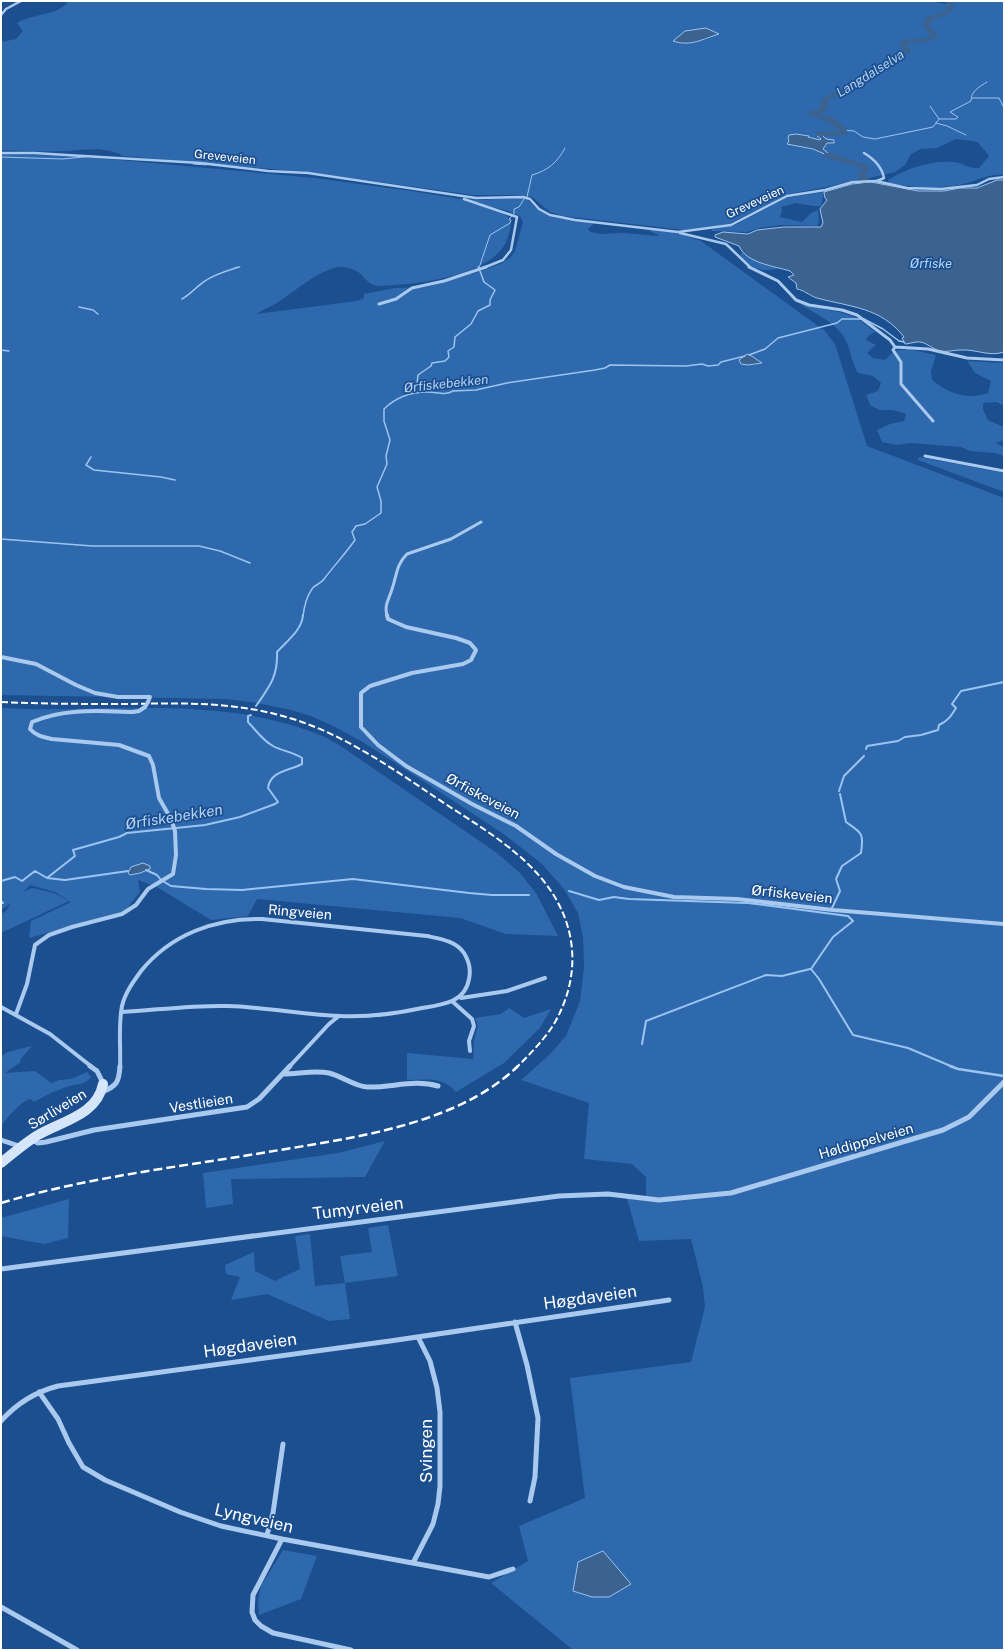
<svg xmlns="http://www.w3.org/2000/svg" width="1005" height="1651" font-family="'Public Sans',sans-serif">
  <rect width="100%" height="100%" fill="#1b4f8f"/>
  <path fill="#2e69ad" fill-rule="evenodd" d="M68,1h864l13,3 4,-1v-2h55v174c-16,-2 -29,7 -45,10 -23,4 -47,3 -70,-2l-1,-3c18,-12 45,-20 66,-18 9,1 15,7 25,6l10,-12c-3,-6 -8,-8 -11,-14l-22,-3 -19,9 -16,1 -10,5 -6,11 -10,7 -29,7 -10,1 -24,6 -44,8 -59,30 -45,6 -121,-14 -13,-4 -18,-15 -12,-2h-47l-157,-22 -193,-17c-18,-10 -38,-6 -57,-5 -22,1 -44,0 -65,-1v-108l15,-3 7,-8 -6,-8c14,-9 44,-8 51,-22zM685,31l33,3 -13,6 -6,1 -23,-2zM796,134l11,1 1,2 12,3 1,-1 -2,-2 3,-2 4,5 8,2c-5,1 -9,1 -11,7l5,4 -41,-10 2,-2v-6z
    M1,154l75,2 239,22 103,14 42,7 24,1 28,-3 9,1 6,1 9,9 16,9 42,6 -6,6 2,3 10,2 24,-1 34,3 1,-1 -10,-4c13,-4 40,6 52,10l124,90 10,13 32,102 137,52v1152h-431l-82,-67 37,-22 -9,-35 66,-28 -15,-120 121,-16 14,-55 -2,-20 -12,-48 -52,2 -13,-46 20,1v-19l-14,-13 -48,-5 5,-56 -68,-23 28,-25 17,-19 14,-35 4,-33 -1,-31 -5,-24 -14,-24 -22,-25 -37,-29 -68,-45 -76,-49 -26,-14 -24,-11 -20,-6 -34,-7 -31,-4 -225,-4zM467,201l41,10 12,5 3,6 -8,29 -4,6 -9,6 -21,8 -55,16 -31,1 -31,6v4l-7,3 -101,13c8,-5 17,-8 24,-13 19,-13 35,-28 57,-34 5,-1 17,2 21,5 5,3 9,11 16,13 5,2 15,0 21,0 31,-2 94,-11 110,-41 3,-7 10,-22 2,-28 -11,-8 -27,-11 -40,-15z
    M824,192l-3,14h-8l-17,-3 -15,4 1,4 -2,6 22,5 9,-9 7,-3 1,12 -2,4 -35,-1 -23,3 -12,4 -36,-1 1,-2 23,-4 51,-27z
    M742,252l10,6 27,11c-21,2 -25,2 -39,-14z
    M800,304l43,9 14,5 18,14 -7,4 -2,4 10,5 -9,8 6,5 12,2 9,-9 15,-2 27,6 -5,16 1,9c18,14 34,20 56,13l3,-12 -16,-8 -8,-12 37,2v43l-7,-4 -14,1v6l5,11 16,7v13l-8,3 8,4v9l-9,-3 -25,-2 -9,-4 -51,-4 -13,2 -15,-3 -5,-12 13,-6 14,-3 2,-7 -13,-4h-13l-9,-4 -5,-11 12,-4 3,-8 -8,-7 -15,-3c-6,-10 -7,-21 -12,-32 -8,-18 -31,-27 -46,-37z
    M919,457l85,16v19l-86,-32z
    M1,708c109,6 220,-15 324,29 8,4 16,9 23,14l149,102 22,19 17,21 22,43 -52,-2 -46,-16 -203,-19 -9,17 -37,4 -54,-33 -19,-7 2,12 -15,19 -15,5 -81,22 2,-17 40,-19 -16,-10 -25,-7 -7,7 9,-4 22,5 15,8 -68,32v-19l5,-3 5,-8 -10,7z
    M509,1008l15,10 27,-9 -11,19 -36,35 -48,29c-14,-16 -30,-12 -49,-12v-27l66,6 1,-19 4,-14 -3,-8 26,-4z
    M31,1046h1l-12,14 1,2 -16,11 30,-2 16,12 8,-3 12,-1 16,-7 4,5c-4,8 -17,7 -25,10 -11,4 -22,9 -32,15l-4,-3c-10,3 -23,19 -29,27v-70l7,-4z
    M385,1141l-20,36 -134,2 2,25 -27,4 -3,-35 135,-20z
    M69,1199l-1,39 -24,6 -43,-8v-18z
    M388,1225l10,51 -53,7 5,36 -21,2 -62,-27 -36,6 9,-23 -14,-3 -1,-9 29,-13 1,19 20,10 25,-12 -5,-33 15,-2 5,52 30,-3 -5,-27 32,-4 -4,-24z
    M283,1550l34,6 -16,43 -42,16 -1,-14 3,-15z"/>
  <path fill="#3c6290" stroke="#9cc4f0" d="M706,28l13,6c-16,5 -29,13 -46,7l12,-10z
    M796,134l13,2 -1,1 12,3 1,-1 -5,-4h6l4,4 8,1v3h-7l-4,6 5,4 -1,2 -14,-6 -26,-5 2,-3 -1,-3 1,-3z
    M997,180h7v172c-15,5 -28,-3 -43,-2 -9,0 -15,3 -24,0 -7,-3 -13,-9 -20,-8 -4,0 -8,2 -12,2l-3,-6 2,-1c-23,-30 -54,-30 -87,-39 -7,-2 -13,-8 -20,-9l-1,-6 -8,-6 6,-2 -4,-4c-16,-5 -44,-8 -51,-25l-24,-9v-2l8,-3 25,2 9,-4 27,-3h37l2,-4 -3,-14 7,-9 -2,-2 -1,-6 28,-8 19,-2 47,9h26l16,-3h17z
    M747,354l3,1 12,8 -14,2 -7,-1 -2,-4z
    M143,863l7,3v3l-10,4 -10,2 -2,-2 3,-6z
    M603,1551l28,33 -22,13h-17l-19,-6 5,-29z"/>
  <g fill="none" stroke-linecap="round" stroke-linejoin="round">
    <path stroke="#9cc4f0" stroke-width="1" d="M972,98h27l5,10
      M930,106l9,13h17l2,-2 -8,-5 21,-11c0,-10 8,-14 16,-19
      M936,123l11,3 19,9
      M842,130l12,1 9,6 12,2 58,-12 6,-8
      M1,157l62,2 30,-3
      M193,164l13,1
      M527,197l5,-22c15,-4 26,-13 33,-27
      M514,214v-5l5,-2 5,-8
      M235,268l5,-1
      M479,268l11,-33 20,-12 1,-3 -2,-1 3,-3"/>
    <path stroke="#9cc4f0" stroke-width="1.5" d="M478,267l1,2
      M182,299c9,-5 15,-13 23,-18 10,-7 22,-10 34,-14
      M79,307l14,3 5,4
      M1,350l8,1
      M749,355l16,-6 13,-11 59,-15 5,-4h22l19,10 16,12 5,1
      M411,393l6,-9 1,-9 13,-9 1,-3 13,-2 4,-4 -1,-6 6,-4 1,-10 16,-13 7,-13 12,-6v-5l5,-10 -11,-8 -4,-11
      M91,457l-5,8 8,5 67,7 14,3
      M1,539l91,7h107l21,5 30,12
      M303,616c1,-8 4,-20 9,-27 2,-4 9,-5 12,-10 10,-13 21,-25 31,-39l-3,-8 4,-6 9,-2 16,-11v-12l-4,-14 10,-23 -1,-8 4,-16 -6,-19v-12c12,-12 26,-17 44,-17 9,0 17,4 25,-1l23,-1 31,-7 88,-13 10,-2 5,-3 76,1 16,-2 6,2 10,-1 3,-3 24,-6"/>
    <path stroke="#9cc4f0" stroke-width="2" d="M256,706c13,-19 22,-29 21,-54 10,-11 25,-22 26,-37
      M866,749l1,-3 31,-5 7,-4 16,-2 17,-5 1,-5c9,-4 12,-9 17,-17l-4,-4 9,-13 43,-9
      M839,791l5,-15 20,-20
      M146,870l11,5 4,5 10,6 35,3 36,1 111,-11 116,14 23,2h37
      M47,878l18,2 63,-9
      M1,881l14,-4 7,4 13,-10 12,7 28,-22 -2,-6 46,-13 8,-4 78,-8 35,-8 35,-13 3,-2 -10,-14c2,-17 21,-17 34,-24v-6c-9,-6 -20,-7 -29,-12 -11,-6 -17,-16 -25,-24v-6l3,-1
      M569,891l30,9 15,-3 15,2 119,4 100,13 5,5 -20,16 -22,32 8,10 34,56 55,13 45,19
      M1,901l2,2h-2
      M832,908l8,-17 -4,-12 6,-13 19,-13c3,-20 1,-20 -15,-31l-6,-28
      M642,1044l4,-23 120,-46 16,1 28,-7"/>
    <path stroke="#9cc4f0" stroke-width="2.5" d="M950,1066l8,3 46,7"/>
    <path fill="#3c6290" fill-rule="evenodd" d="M947,2h4l5,4c-7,9 -13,11 -24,13v3l-3,3 9,11 -1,1 -10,5 -19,1 -2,2 5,6 -1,1 -36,23 -19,8 -7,8 -20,9c1,8 -2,12 -10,14l16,4 13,11v6l-31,1v-4h3l21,-1 -12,-9 -21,-8v-2l12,-3 2,-3 1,-8 22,-9 7,-8 19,-8 34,-22 -4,-6 4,-5 22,-2 5,-3 -9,-11 4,-3v-4c9,-3 17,-3 23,-11l-3,-3z
      M824,153h6l38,12 2,5 -5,4 4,4 -1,4 -4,2 -4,-2 1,-3 -4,-4 5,-7 -38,-11z"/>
    <path stroke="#a9c9ee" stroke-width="2.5" d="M1,15l5,-6 15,-8
      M1,153h33l166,10 68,8 40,2 168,25 47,-1 7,2 9,10 11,6 25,5 103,12 53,-7 56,-29 38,-6 28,-8 23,-1 31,7 34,1 36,-4 12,-6 15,-2
      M864,153c10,6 18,14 20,25l-7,3
      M464,199l53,18 -6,33 -8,10 -20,8
      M680,233l46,11 25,24"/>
    <path stroke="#a9c9ee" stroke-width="3" d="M749,267l29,14 18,19 13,5 33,5 15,5 33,25 5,7 33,2 39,9 37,2
      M379,304l17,-5 16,-11 32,-7 42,-14
      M895,347l-2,3 8,12v22l32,37
      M925,456l79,15
      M387,616c-3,-12 2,-16 5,-27 5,-14 4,-24 15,-35l44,-15 30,-17"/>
    <path stroke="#a9c9ee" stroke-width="4" d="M387,615l1,4 18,8 50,11 14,5 6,7 -5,10 -8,4 -51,9 -42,13 -9,7v34l17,18 28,21 66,38 44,22 40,28 39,22 29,11 50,10 63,2 96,11 171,14
      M1,657l35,7 40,21 19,8 23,4h32l-2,5
      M461,998l46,-7 38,-13
      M453,1002l19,17 2,7 -5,15 1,10
      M1,1007l49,27 42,33
      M16,1014l11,-30 8,-39 14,-10 23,-8 50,-13 14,-9 12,-16 25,-15 3,-19 -1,-24 -4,-12 -12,-21 -6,-33 -4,-9 -30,-11 -67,-6c-8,-2 -16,-3 -22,-10l2,-7c32,-14 67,-11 101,-10l6,-1 6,-4
      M120,1067c1,-20 -2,-41 2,-61 3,-13 11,-24 19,-35 30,-37 75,-53 121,-52l165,17c14,3 29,5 37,17 5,8 7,17 5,26 -4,24 -28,26 -47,29 -27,6 -54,9 -82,8 -37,-1 -74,-9 -112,-10 -35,-1 -71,4 -106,6
      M289,1067l40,-43 10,-8"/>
    <path stroke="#a9c9ee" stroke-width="5" d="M90,1066l7,5 6,12
      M283,1074c15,0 31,-4 46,-1 13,3 25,13 38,14 24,1 47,-8 71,-1
      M102,1092c15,-6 17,-10 18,-26
      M1,1140l18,6
      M32,1140l6,3 8,-1 48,-12 153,-23 12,-8 31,-33
      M1,1269l558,-73 49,-2 51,6 72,-7 212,-63 26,-13 35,-35
      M515,1322l12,43 11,53 -3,59 -5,24
      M39,1392l19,27 11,24 14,24 22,13 75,32 41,14 61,13 207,38 24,-8
      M1,1421c16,-18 34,-29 57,-35l332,-45 279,-41
      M267,1535l6,-22 10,-69
      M282,1539l-29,56 -1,17 3,8 6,6 12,7 78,17
      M413,1563l20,-39 5,-20 2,-18v-74l-3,-24 -7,-27 -12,-24
      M1,1607l76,43"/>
    <path stroke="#d6e6fa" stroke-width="10" d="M1,1163c12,-10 24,-20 37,-28 24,-14 59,-20 65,-51"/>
    <path stroke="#fff" stroke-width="2" stroke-dasharray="7 3" stroke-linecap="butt" d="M1,702c43,2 86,2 129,2 49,-1 98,-2 145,10 59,14 111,50 160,83 34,23 70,43 98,72 43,44 52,101 21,155 -10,16 -24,30 -37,43"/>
    <path stroke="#fff" stroke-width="2.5" stroke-dasharray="9 4" stroke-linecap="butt" d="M1,1203c87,-26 178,-36 267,-51 82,-14 188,-26 250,-86"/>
    <path stroke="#a9c9ee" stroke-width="4" d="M145,707l3,-5"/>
  </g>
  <g text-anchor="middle" stroke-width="3.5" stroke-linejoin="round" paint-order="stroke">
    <g font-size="12" fill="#fff" stroke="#1b4f8f">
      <text transform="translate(225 157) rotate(6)" y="4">Greveveien</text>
      <text transform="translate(755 202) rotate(-25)" y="4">Greveveien</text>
    </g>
    <g font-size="13" font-style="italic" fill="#b5d3f5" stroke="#1b4f8f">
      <text transform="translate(870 73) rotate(-32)" y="5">Langdalselva</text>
      <text x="931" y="268">Ørfiske</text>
      <text transform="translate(446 383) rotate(-6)" y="5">Ørfiskebekken</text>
    </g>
    <g font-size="14" fill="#fff" stroke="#1b4f8f">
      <text transform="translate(483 796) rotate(28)" y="5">Ørfiskeveien</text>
      <text transform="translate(792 894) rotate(6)" y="5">Ørfiskeveien</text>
      <text transform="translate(300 912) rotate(5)" y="5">Ringveien</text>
      <text transform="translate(201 1103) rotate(-9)" y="5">Vestlieien</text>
      <text transform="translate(57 1109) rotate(-31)" y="5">Sørliveien</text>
      <text transform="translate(866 1141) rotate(-16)" y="5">Høldippelveien</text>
    </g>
    <g font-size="15" font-style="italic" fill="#b5d3f5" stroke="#1b4f8f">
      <text transform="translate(174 817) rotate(-9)" y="5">Ørfiskebekken</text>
    </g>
    <g font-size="17" fill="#fff" stroke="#1b4f8f">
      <text transform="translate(358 1208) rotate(-7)" y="6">Tumyrveien</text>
      <text transform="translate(590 1297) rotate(-8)" y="6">Høgdaveien</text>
      <text transform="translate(250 1345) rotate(-8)" y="6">Høgdaveien</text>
      <text transform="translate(426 1451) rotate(-90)" y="6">Svingen</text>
      <text transform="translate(254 1518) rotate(13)" y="6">Lyngveien</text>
    </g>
  </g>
  <rect width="1005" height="1651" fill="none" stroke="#ffffff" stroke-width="4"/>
</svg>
